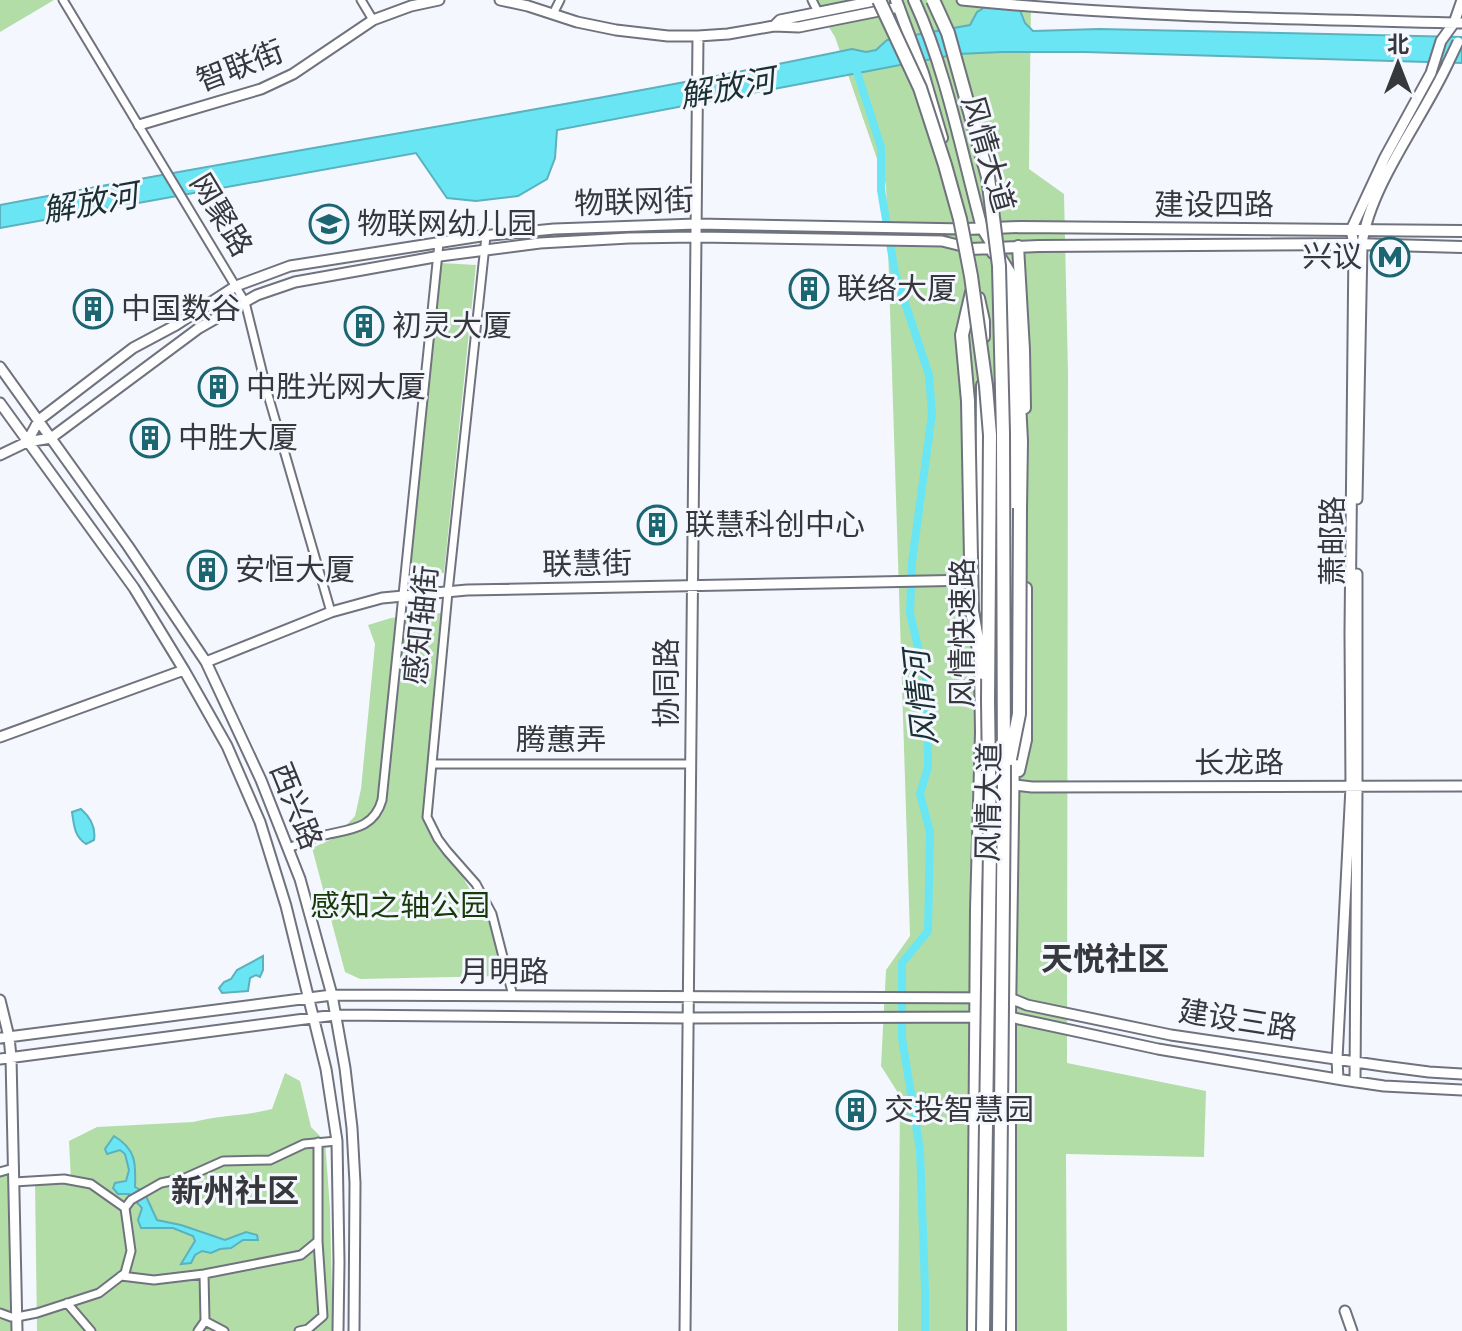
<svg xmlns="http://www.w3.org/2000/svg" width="1462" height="1331" font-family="Mulish,'Noto Sans SC',sans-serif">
  <rect width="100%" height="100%" fill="#f5f7ff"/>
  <path fill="#b3dda7" d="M0,0h54l-54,32z
    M812,0h219l-2,169 35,25 4,178 -1,691 139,28 -2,66 -138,-3 1,177h-169l2,-235 -19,-30 5,-96 24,-34 -24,-751 -51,-148z
    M441,263l35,2 -32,308h-34z
    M441,613l1,11 -5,142 -6,55 67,118 4,37 -142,3 -15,-7 -33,-124 22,-10 21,-22 6,-27 14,-145 -7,-19 23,-7z
    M285,1073l15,8 11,46 14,14 5,68 3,122h-296l-2,-150 36,-1 -2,-39 28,-14 96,-5c26,-7 53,-6 79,-13z
    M9,1170l2,161h-11v-159z"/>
  <path fill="#6ae5f4" stroke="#5bb1bd" stroke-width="2" d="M986,0h30l9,23 8,8 66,-2 363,8v26l-378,-11h-82l-44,2 -401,76 -2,28 -8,21 -29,17 -42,5 -29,-3 -31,-45 -416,75v-23c283,-55 569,-97 852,-156l14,3 10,-2 11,-10 83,-15 7,-13 5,-3z
    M81,809c9,8 15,19 13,31l-8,4c-12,-8 -12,-19 -14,-32z
    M263,956v14l-3,7 -4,-2 -6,3 -2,13 -26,2 -3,-5 5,-6 7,-3 6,-9z
    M114,1136c22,13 22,27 21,51l9,5 13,28 24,5 44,15 21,-8 11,3 1,5h-15l-12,8 -11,1 -9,4 -9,-2 -7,4 -4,8 -10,1 14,-23 -2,-5 -20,-8h-32l-3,-8 4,-12 -13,-14h-11l-5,-6 2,-5 11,-2 3,-11 -4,-16 -5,-4 -13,4 -2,-5z"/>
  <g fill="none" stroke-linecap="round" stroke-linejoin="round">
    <path stroke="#6ae5f4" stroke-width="8" d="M855,66l26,81v43l14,83 34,102 3,39 -20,148 -2,51 17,73 1,81 -8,27 10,38 -2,99 -26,32v75l18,112 5,138v43"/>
    <g stroke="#70737e" stroke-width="11">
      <path id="street" d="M63,0l182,302 23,93 63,217
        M361,0l12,20
        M812,0l6,12
        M553,14l7,-14
        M486,236l-38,356 -21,225 11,22 9,12 29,33 16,30 21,82
        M432,764h259
        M288,848c12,-4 24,-10 37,-13 25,-6 49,-6 57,-35l57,-557
        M0,1172l14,-4
        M125,1208l6,-8 30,-17 24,-5 38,-17 47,-1 34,-16 33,-3
        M121,1276l33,4 50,-6 97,-19 17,-14v-99
        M67,1303l24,28
        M0,1313l11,4h6l20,-4 62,-20 26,-20 6,-22 -6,-43 -34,-24 -27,-5 -50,3
        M205,1321l19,10
        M198,1331l7,-10 -1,-47
        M299,1331l9,-2 15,-13 -5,-75"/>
    </g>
    <g stroke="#70737e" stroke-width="13">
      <path id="secondary" d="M500,0l28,6 49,16 39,8 52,6h30l30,-2 46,-8 25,1 100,-20
        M962,0c166,17 333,19 500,23
        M774,26l6,-6 99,-20
        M139,125l122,-36 32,-15 80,-54 38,-14 28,-6
        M0,367l128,179 78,116 55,118 39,99 32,116 13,73 7,60 3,55 -1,148
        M0,403l134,185 50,82 43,76 33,76 26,84 40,163 11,72 2,121 -1,69
        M27,442l12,-22 94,-72 43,-23 60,-39 54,-20 191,-30 73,-7 142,-5 270,5
        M0,455l27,-13 24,-4 148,-110 58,-33 38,-13 145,-26 100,-13 89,-5 67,-1 246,4 28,7
        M1357,499l5,-255c8,-59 61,-126 86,-181
        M206,662l125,-50 51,-14 85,-8 508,-10
        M0,737l184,-67
        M1015,785l17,2 430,-1
        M0,1000l9,37 2,20 6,274
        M0,1038l332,-43 678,3 17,7 144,30 212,31 46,6 33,2
        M0,1059l335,-44 353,3 322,-1 148,32 185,31 41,6 78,4
        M1338,1079l-1,-20 14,-272 -1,-154 4,-389 -3,-14 34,-73 46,-84 10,-32 13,-18 8,-23
        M1355,1082l2,-295v-213
        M1345,1311l7,20
        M685,1331l13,-1295"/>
    </g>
    <g stroke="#70737e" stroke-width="14">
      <path id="primary" d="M896,0l27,73 19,65
        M914,0c32,69 48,154 68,228l11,18v7
        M966,229l54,-2 442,4
        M1018,246l6,104 1,58
        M970,249l69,-3 315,-2 108,3
        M1003,296l3,11 3,46 5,290
        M979,298l5,23v16
        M980,633l2,-248
        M1019,771l7,-31v-152
        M973,1331l3,-422 5,-176 -1,-68
        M1010,1331v-314l4,-266"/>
    </g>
    <g stroke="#70737e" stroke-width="16">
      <path id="highway" d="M996,252l13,21 5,31 7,137 -1,67
        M968,401l-6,-66 10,-43"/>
    </g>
    <use href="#street" stroke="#fff" stroke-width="7"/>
    <use href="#secondary" stroke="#fff" stroke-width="9"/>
    <use href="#primary" stroke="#fff" stroke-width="10"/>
    <use href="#highway" stroke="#fff" stroke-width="12"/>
    <g stroke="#70737e" stroke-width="13" stroke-linecap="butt">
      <path id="secondary-bridge" d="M1448,63l10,-21"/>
    </g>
    <g stroke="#70737e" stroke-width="16" stroke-linecap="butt">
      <path id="highway-bridge" d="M879,0l41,88 25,77 15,54 11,57 15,110 4,49 -2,266 2,146 -7,484
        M933,0l15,33 40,144 11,89 4,167 1,353 -5,545
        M968,401l4,210 11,62
        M1010,759l9,-45 1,-206"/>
    </g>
    <use href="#secondary-bridge" stroke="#fff" stroke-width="9"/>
    <use href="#highway-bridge" stroke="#fff" stroke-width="12"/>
  </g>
  <defs>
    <g id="school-ring" transform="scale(2)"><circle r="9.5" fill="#f5f7ff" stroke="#1b6671" stroke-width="1.5"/><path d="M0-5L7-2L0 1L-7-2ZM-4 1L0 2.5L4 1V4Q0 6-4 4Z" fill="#1b6671"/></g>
    <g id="metro-ring" transform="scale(2)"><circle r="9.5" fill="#f5f7ff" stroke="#1b6671" stroke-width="1.5"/><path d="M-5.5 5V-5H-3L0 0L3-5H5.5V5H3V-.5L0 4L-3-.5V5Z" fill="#1b6671"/></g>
    <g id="building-ring" transform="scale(2)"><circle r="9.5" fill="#f5f7ff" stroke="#1b6671" stroke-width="1.5"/><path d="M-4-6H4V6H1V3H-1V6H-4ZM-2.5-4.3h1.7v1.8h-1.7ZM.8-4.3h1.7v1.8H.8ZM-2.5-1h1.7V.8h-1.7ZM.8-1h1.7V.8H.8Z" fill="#1b6671"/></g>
  </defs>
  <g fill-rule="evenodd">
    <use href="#school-ring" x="329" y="224"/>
    <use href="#metro-ring" x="1390" y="257"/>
    <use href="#building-ring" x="809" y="289"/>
    <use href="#building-ring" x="93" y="309"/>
    <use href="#building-ring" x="364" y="326"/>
    <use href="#building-ring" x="218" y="387"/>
    <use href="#building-ring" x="150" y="438"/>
    <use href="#building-ring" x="657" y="525"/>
    <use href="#building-ring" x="207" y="570"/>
    <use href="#building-ring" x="856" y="1110"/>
  </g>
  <g text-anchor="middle" stroke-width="6" stroke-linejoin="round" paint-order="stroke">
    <g font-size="30" fill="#37383c" stroke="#f5f7ff">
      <text transform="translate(240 66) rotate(-21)" y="10">智联街</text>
      <text transform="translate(988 154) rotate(74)" y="10">风情大道</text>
      <text transform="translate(634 202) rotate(-2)" y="10">物联网街</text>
      <text x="1214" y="215">建设四路</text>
      <text transform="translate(221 215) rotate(59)" y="10">网聚路</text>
      <text transform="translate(1333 541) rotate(-90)" y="10">萧邮路</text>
      <text transform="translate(587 564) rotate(-1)" y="10">联慧街</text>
      <text transform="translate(421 625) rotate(-84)" y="10">感知轴街</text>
      <text transform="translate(963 633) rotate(-90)" y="10">风情快速路</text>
      <text transform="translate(667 683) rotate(-90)" y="10">协同路</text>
      <text x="561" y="750">腾蕙弄</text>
      <text x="1239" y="773">长龙路</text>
      <text transform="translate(989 802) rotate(-89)" y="10">风情大道</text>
      <text transform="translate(296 806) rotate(68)" y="10">西兴路</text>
      <text x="504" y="982">月明路</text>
      <text transform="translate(1238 1020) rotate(9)" y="10">建设三路</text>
    </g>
    <g font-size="30" fill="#37383c" stroke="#f5f7ff" text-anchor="start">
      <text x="357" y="234">物联网幼儿园</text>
      <text x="1362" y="267" text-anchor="end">兴议</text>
      <text x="837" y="299">联络大厦</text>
      <text x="121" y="319">中国数谷</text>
      <text x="392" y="336">初灵大厦</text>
      <text x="246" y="397">中胜光网大厦</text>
      <text x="178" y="448">中胜大厦</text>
      <text x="685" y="535">联慧科创中心</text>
      <text x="235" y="580">安恒大厦</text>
      <text x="884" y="1120">交投智慧园</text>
    </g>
    <g font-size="30" fill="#163a0a" stroke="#f5f7ff">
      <text x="400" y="916">感知之轴公园</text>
    </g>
    <g font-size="32" font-style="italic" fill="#1a3033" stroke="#f5f7ff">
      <text transform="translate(727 88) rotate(-10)" y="11">解放河</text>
      <text transform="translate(90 203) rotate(-10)" y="11">解放河</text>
      <text transform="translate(921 698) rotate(-96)" y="11">风情河</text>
    </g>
    <g font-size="32" font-weight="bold" fill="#37383c" stroke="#f5f7ff">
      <text x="1105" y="970">天悦社区</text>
      <text x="235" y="1202">新州社区</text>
    </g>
  </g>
  <g transform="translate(1398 64)" stroke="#f5f7ff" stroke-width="6" paint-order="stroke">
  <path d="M0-6L14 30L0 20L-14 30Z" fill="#37383c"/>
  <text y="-12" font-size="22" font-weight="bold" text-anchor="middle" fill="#37383c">北</text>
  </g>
</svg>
